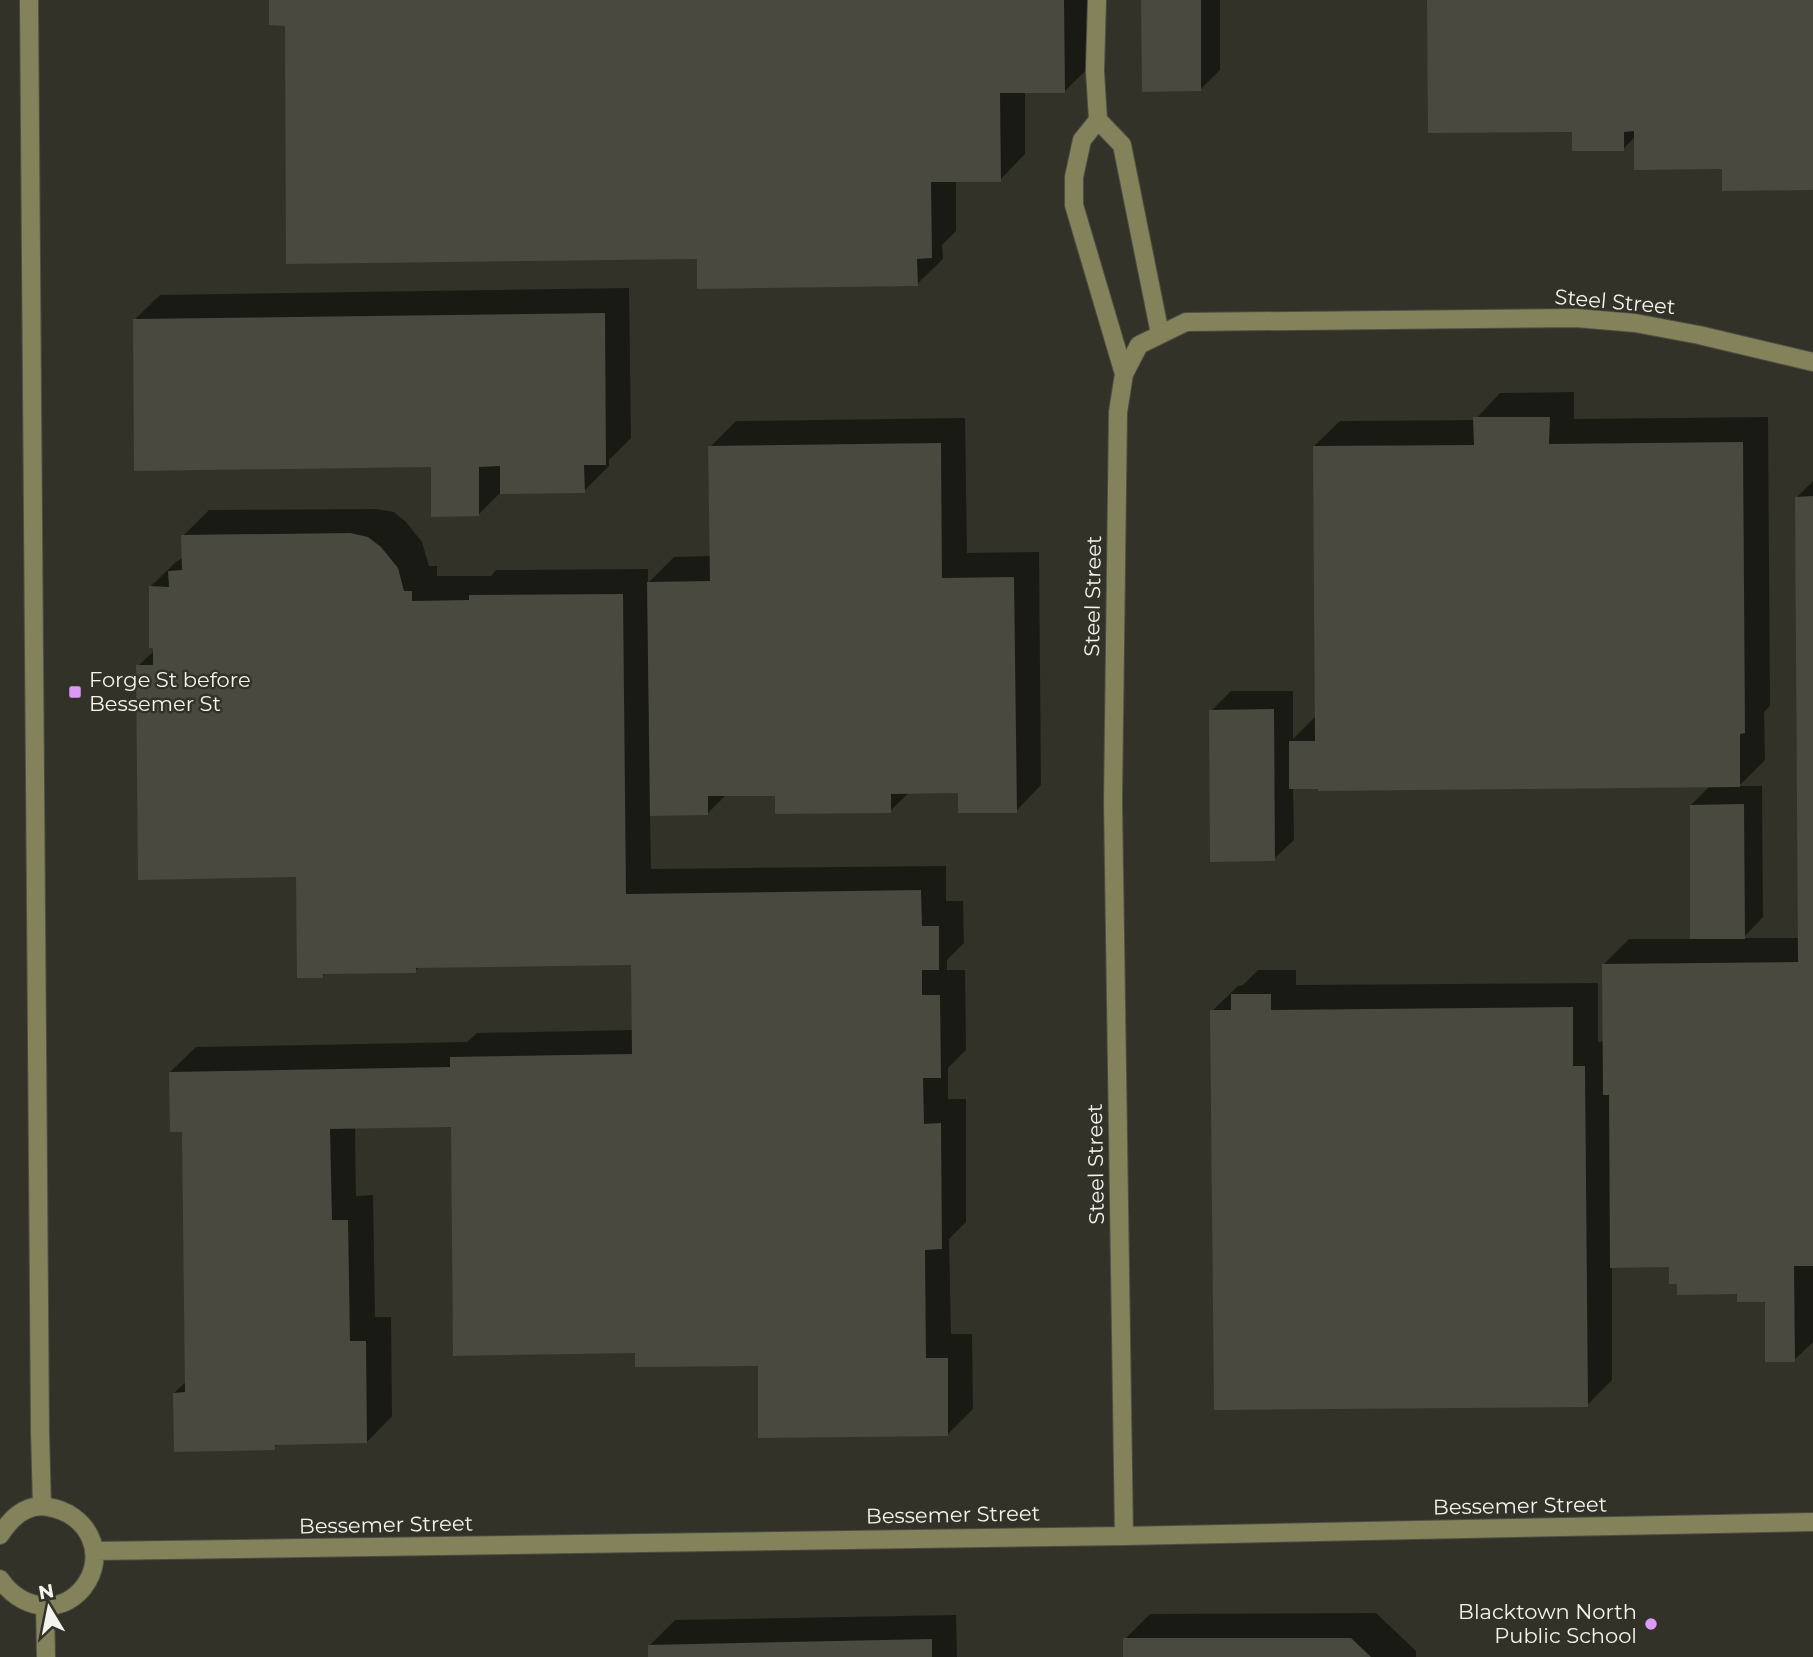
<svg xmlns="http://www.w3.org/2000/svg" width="1813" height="1657" font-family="Montserrat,sans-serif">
  <rect width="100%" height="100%" fill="#323229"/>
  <path fill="#0007" d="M271,0h818l1,66 -25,25h-40v63l-25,26h-44v51l-14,14 1,14 -26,25 -218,-27 -412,-233z
    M1143,0h77v70l-19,19z
    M1429,0h384v188l-89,-21 -88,-31 -13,13 -49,-19z
    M629,288l2,150 -22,22v6l-25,25 -83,1 -23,23 -46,-49 -298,-146 26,-25z
    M1574,392v27l194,-2 2,289 -6,6 1,48 -26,26h23l1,131 -20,21h57l-3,-441 16,-16v861l-19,18 -27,-60 -29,-8 -59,-9 -8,-18 -59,1v114l-25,25 -375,-394 26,-25 5,-1 15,-15h38v15l302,-2v59l6,-1v-77l25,-25h63l-1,-134 20,-20 -418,2 1,53 -20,19 -63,-148 20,-20h62v48l23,-23 -2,-270 26,-25 135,-1 25,-27z
    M965,418l2,135 72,-1 2,233 -25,26 -56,-20 -50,1 -20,19 -113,-17h-50l-19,19 -58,1 1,55 295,-3v35h17l1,42 -17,17v10h18l1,80 -18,18v31h18v123l-17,17 2,95h21l1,75 -25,25 -189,-70 -122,-12 -185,-227 -97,2 1,69 17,-1 2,122h16l1,99 -25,26 -88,1 -5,5 -100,-55 13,-12 -3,-251 -14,-58 26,-25 271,-5 10,-9 157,-3 -1,-67 -213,3 -5,5 -89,1 -3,4 -25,-100 -160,-210 17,-16 -5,-63 26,-25 7,-4v-22l26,-26 167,-1 18,3 12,10 16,20 7,24h8v10h54l5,-6 152,-1v14l26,-26 37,-1 -1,-109 26,-26z
    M1376,1613l40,38v6h-291v-18l25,-25z
    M956,1615l1,42h-307v-12l25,-25z"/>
  <path fill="#494940" d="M269,0h795l1,93h-65l1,89h-70l1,76 -15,1 1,27 -221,3v-30l-411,5 -1,-238 -16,-1z
    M1141,0h60v91l-59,1z
    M1427,0h386v190l-91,1v-22l-88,1v-39l-10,1v19h-52v-19l-144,1z
    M605,313l1,152h-22l1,28 -85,1v-28l-21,1v49l-48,1v-50l-297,4 -1,-152z
    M1473,417h77l-1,27 194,-2 2,291 -5,1v53l-422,4v-2h-29v-48h26l-2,-295 161,-1z
    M941,443l1,135 72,-1 3,236h-59v-20l-67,1v19l-116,1v-18h-67v19l-58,1 -3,-234 63,-1 -2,-135z
    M1813,496v770h-19l1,96h-30v-60h-28v-8l-60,1v-11h-8v-17l-59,1 -1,-173h-6l-1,-131 196,-2 -3,-465z
    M350,533l18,4 13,10 17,21 6,23h8v10l57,-1v-5l154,-1 3,300 295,-4 1,36h17v44h-17v25h18l1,83h-18l1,46 17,-1 1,126 -17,1 1,108h22v78l-190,2v-72l-123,1v-14l-182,3 -2,-229 -121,2 2,91h16l2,121h16l1,102 -92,2v5l-101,2 -1,-59 12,-1 -3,-260h-12l-1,-60 281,-5v-10l182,-3 -1,-89 -215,3v5l-93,1v4h-26l-1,-101 -158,3 -2,-215h17v-17h-4v-62l20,1 -1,-16 14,-1 -1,-35z
    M1274,709l1,152 -65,1 -1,-152z
    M1744,804l1,135h-55v-134z
    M1231,994h40v16l302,-3v59h12l3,341 -374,3 -4,-400h21z
    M1123,1638h228l20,19h-248z
    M932,1639v18h-284v-12z"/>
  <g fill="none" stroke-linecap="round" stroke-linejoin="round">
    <g stroke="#4d4d45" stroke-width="20">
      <path id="minor" d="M29,0l11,1431 2,75
        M1097,0l-2,71 3,49 24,25 38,189
        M1098,120l-16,20 -8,37v28l50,169
        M0,1535c11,-17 27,-32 48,-28 40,6 61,48 35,81 -25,30 -64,19 -83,-9
        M1124,1536l-11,-735 5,-389 6,-38 15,-29 47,-23 390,-4 59,5 64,12 114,27
        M94,1551l1030,-15 689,-14
        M45,1606l1,51"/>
    </g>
    <use href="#minor" stroke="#83825b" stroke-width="18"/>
  </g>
  <g fill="#dc99f5" stroke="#323229" stroke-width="2.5">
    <rect x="68" y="685" width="14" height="14" rx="3.5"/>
    <circle cx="1651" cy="1624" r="7"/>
  </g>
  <g text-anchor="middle" stroke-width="5" stroke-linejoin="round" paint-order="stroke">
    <g font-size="21" fill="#f4f4ef" stroke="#323229">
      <text transform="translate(1615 302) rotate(5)" y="7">Steel Street</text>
      <text transform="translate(1093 596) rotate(-89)" y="7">Steel Street</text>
      <text transform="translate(1096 1164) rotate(-91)" y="7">Steel Street</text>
      <text transform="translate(1520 1506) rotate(-1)" y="7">Bessemer Street</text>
      <text transform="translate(953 1515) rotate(-1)" y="7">Bessemer Street</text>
      <text transform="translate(386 1525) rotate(-1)" y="7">Bessemer Street</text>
    </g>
    <g font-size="21" fill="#f4f4ef" stroke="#323229" text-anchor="start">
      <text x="89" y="687">Forge St before<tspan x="89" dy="24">Bessemer St</tspan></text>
      <text x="1637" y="1619" text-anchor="end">Blacktown North<tspan x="1637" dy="24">Public School</tspan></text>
    </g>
  </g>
  <g transform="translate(49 1608) rotate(350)" stroke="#323229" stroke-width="5" paint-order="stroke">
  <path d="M0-5L12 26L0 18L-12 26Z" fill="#f4f4ef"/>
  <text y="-10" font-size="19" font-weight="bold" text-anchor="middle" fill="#f4f4ef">N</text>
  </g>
</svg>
